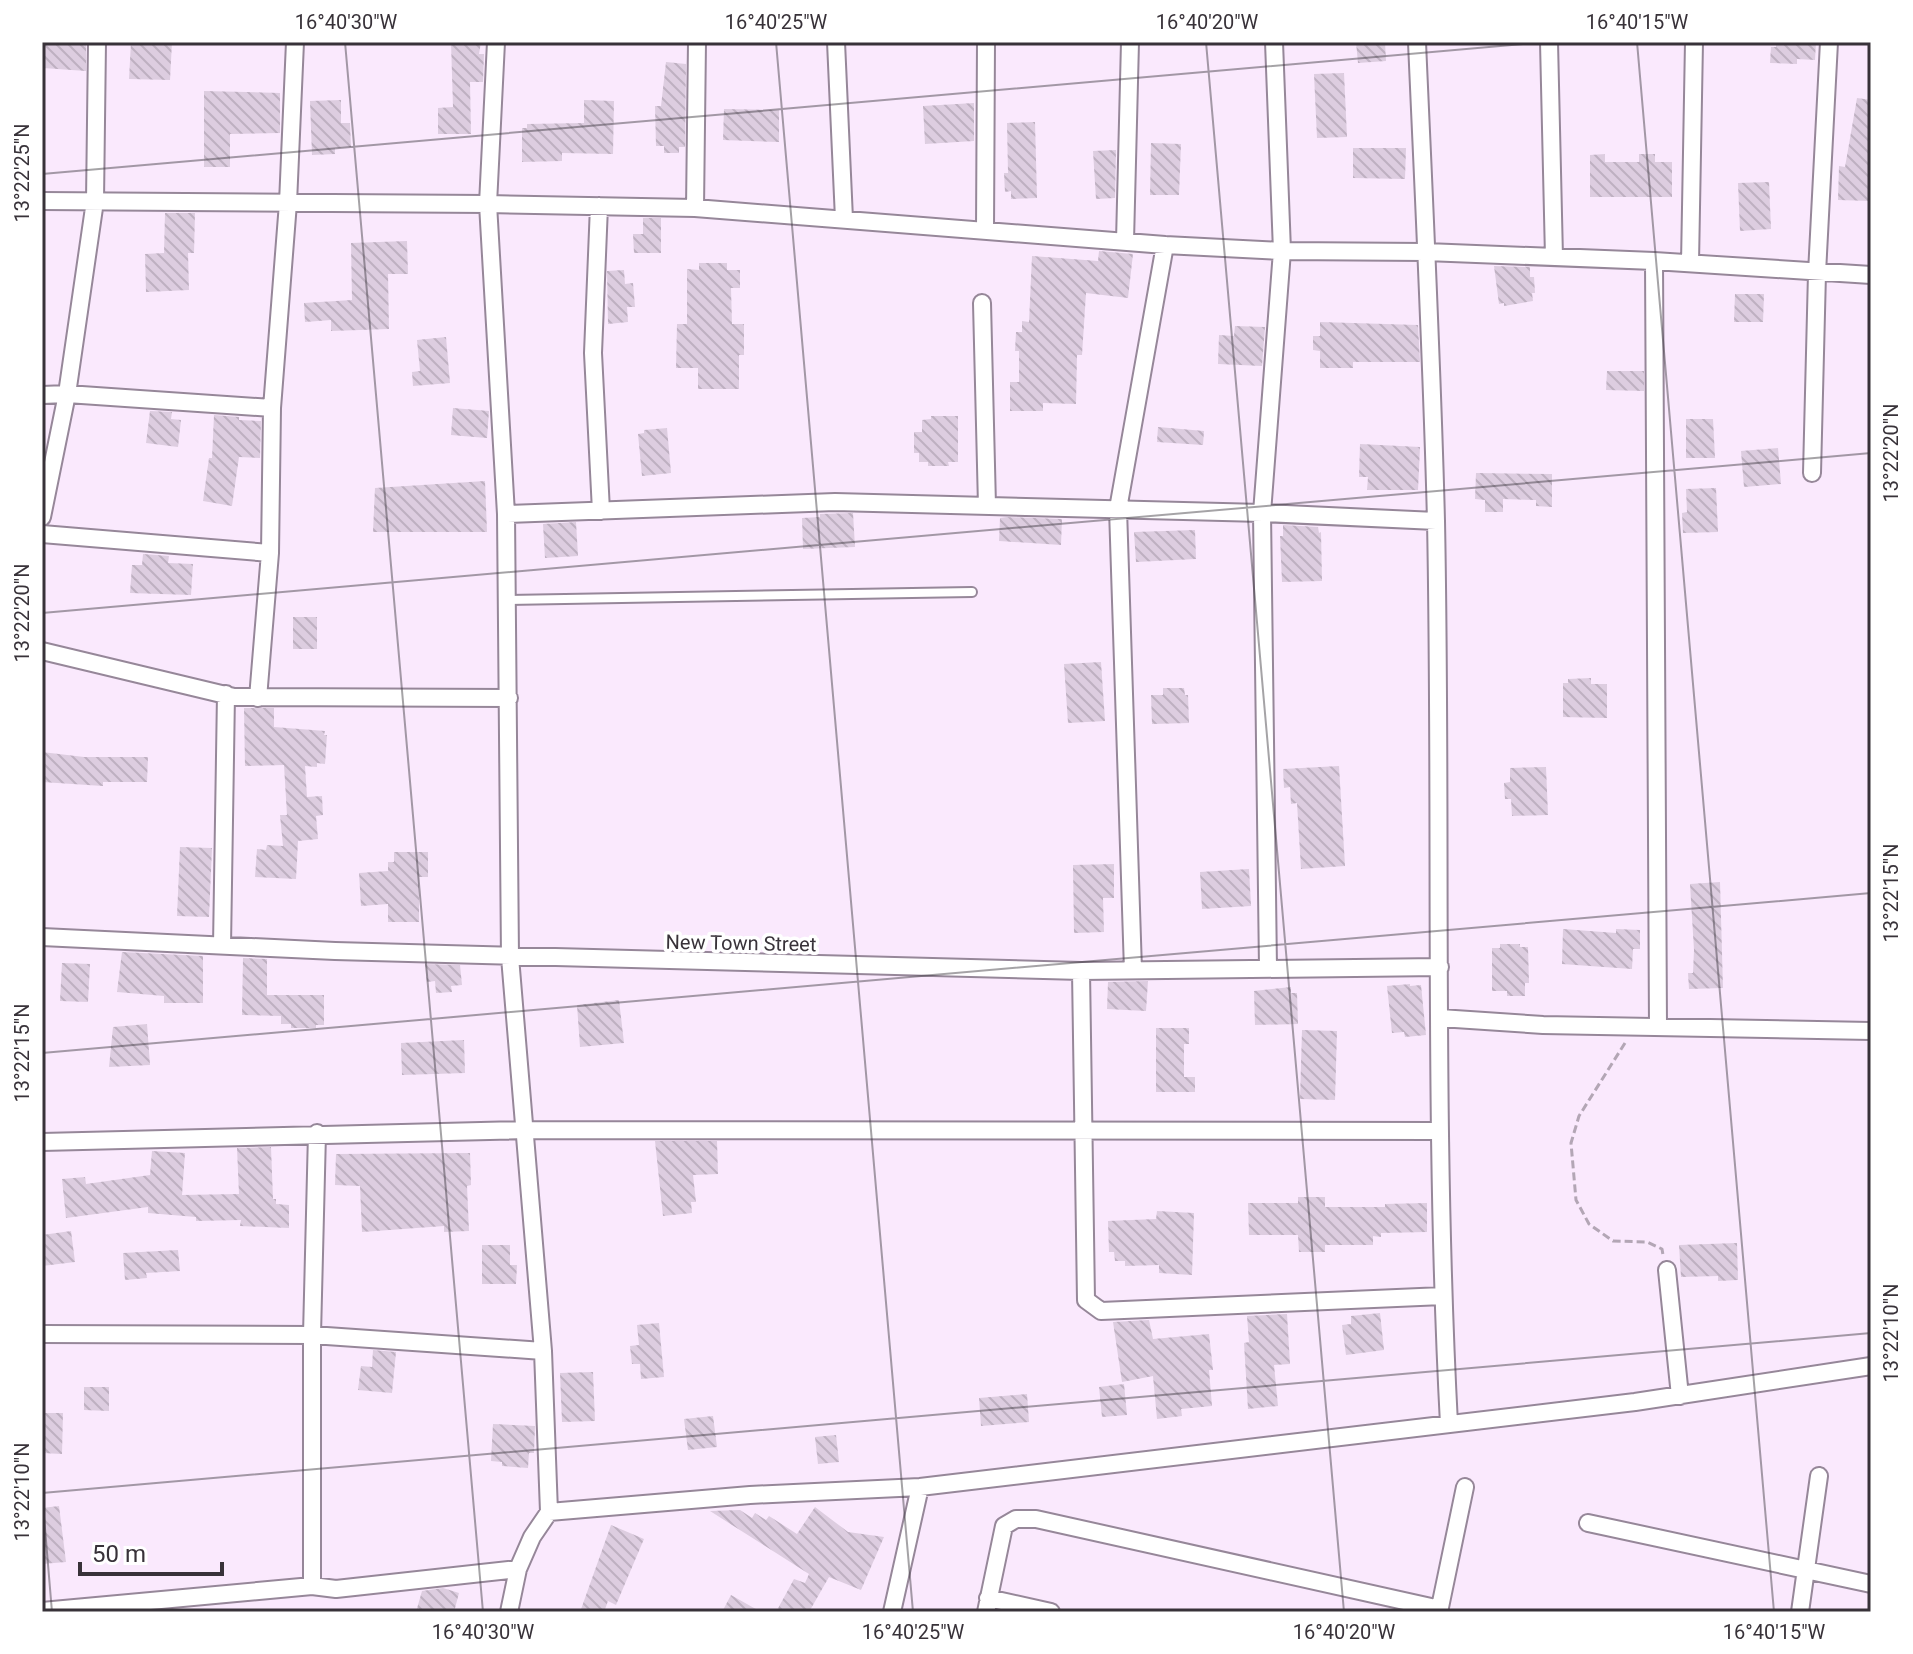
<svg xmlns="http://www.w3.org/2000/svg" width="1913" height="1654" font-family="Roboto,sans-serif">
  <defs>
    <pattern id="building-back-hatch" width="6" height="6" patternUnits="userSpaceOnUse" patternTransform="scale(2)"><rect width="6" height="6" fill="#ddcde0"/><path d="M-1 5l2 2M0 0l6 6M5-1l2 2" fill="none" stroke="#beb0c1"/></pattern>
  </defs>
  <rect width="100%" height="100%" fill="#fae9fd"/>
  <path fill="url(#building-back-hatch)" d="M42,42h44v29l-43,-3z
    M131,42h41l-2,38 -41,-1z
    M451,42h30l-2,12h5l-1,28h-13l1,52h-33v-26l15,-1z
    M1356,42h29l1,19 -28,2z
    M1776,42h40l-1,18 -18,-1v5l-27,-1 1,-16h5z
    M666,62l20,2 -1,83h-6v6h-15v-7h-8l-1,-40h6z
    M1344,73l3,64 -30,1 -3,-64z
    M204,91l76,2v40l-50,1v33h-26z
    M1857,98l14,2v101l-33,-1 1,-34 6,1z
    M341,100v23h9l1,24 -16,1v6l-23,1 -2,-54z
    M584,100l30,1 -1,53 -51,-1v8l-40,1v-34h5v-4l57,-1z
    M974,103v38l-49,3 -2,-38z
    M724,109l55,1v32l-56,-2z
    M1035,122l2,76 -26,1v-8l-6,1 -1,-19h4l-1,-50z
    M1151,143l30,1 -2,51h-29z
    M1353,148h53l-1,31 -52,-1z
    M1116,150l-1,48 -19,1 -3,-48z
    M1605,154v8h34v-8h16v8h17v35h-82v-42z
    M1769,182l2,47 -31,2 -2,-48z
    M165,213h30l-1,40h-6l1,37 -43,2 -1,-38 19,-1z
    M643,218h18v35h-27l-1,-19h10z
    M407,241l1,33h-20l1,55 -58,2v-11l-26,2 -1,-19 48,-3 -1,-57z
    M1099,251l34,3 -5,44 -42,-5 -4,62h-5l-1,49 -33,-1v8h-33v-29h9v-31h-4l1,-19h6v-11l7,1 3,-66 66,5z
    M699,263h28v7h13v18h-9l1,36h12v31h-5v34h-41v-21h-22l1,-44h10v-55l12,1z
    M1494,266l36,1v10h4l1,16h-3l1,8 -29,5v-3l-5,1z
    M624,270l1,14 8,-1 2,24h-8l1,15 -20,2 -1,-53z
    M1735,294h29l-1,28h-29z
    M1320,322l98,3 2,37h-67v6h-33v-17l-7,-1v-14h7z
    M1235,326l30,1 -3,39 -44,-2 1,-29 15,1z
    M446,337l4,46 -37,3 -1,-14 8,-1 -3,-31z
    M1607,371h37v20l-38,-1z
    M453,408l36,3 -2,27 -36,-3z
    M150,411l22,1 -1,7 10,1 -3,27 -32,-4z
    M214,415l25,2v3l22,1 -1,37 -21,-1 -7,49 -29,-5 6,-43h3z
    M931,416h27v46h-10l1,4h-21v-4h-9v-9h-5v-21h8v-12l9,-1z
    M1686,419h27l2,39h-29z
    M1158,427l46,4 -1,14 -46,-3z
    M667,428l4,45 -29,3 -4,-42 6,-1v-3z
    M1360,444l60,3 -2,43h-51l1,-13h-9z
    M1778,448l3,36 -37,3 -3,-36z
    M1476,473l76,1v33l-16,-1v-6l-33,-1v13h-18v-12l-10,-1z
    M485,481l2,51h-114l2,-44z
    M1716,488l2,44 -35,1 -1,-20 5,-1 -1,-23z
    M853,513l2,34 -52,2 -1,-31 18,-1v-3z
    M1007,517l55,2 -1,26 -62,-4 1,-23z
    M576,522l2,34 -33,2 -2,-34z
    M1283,525l35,2 1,6 2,-1 1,49 -40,1 -2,-46h3z
    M1195,530l1,29 -60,3 -2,-30z
    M143,554l26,2 -1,7 25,1 -2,31 -61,-2 2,-28h10z
    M293,617h24v32h-24z
    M1101,662l4,59 -37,2 -4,-59z
    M1591,678v6h16v34l-44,-1v-34h5v-4z
    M1163,688h21l1,7h3l1,28 -37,1 -1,-29h12z
    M244,708h30v19l51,4 -1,4h3l-2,29 -8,-1v4l-12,-1 2,31 15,-1 1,19 -7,1 2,23 -20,2 -2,38 -41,-2 2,-28 9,1 1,-5 16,1 -3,-31h7l-3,-50 -39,1z
    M42,752l42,5h64l-1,25h-44v4l-61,-4z
    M1339,766l6,100 -44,3 -4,-66 -6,1 -1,-17 -6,1 -1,-19z
    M1546,767l2,48 -36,1 -1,-17h-6l-1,-16 6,-1v-14z
    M180,847l32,1 -3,69 -32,-1z
    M394,852h34v25h-9v45h-31v-18l-27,2 -2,-33 29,-2v-9h6z
    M1114,864v34h-11l1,34 -30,1 -1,-68z
    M1249,869l2,37 -49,3 -2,-37z
    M1720,882l3,106 -34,1 -1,-16h5l1,-23 -4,-66z
    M1563,929l53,4v-4l24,1v19h-7l-1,20 -70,-5z
    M1500,944h20v3h8l1,36h-4v13h-18v-5h-15v-43h8z
    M122,952l81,4v47h-39v-7l-47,-4z
    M243,958l24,1v36h57v30h-8v3h-25v-4h-10v-8l-39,-1z
    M62,963l28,1 -2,38 -28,-1z
    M425,964l35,1 2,20 -11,1 1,6 -16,1 -1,-12 -8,1z
    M1148,981l-2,30 -39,-2 1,-27z
    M1410,984v2l11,-1 5,50 -21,2 -1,-5 -12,1 -5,-47z
    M1291,987v6h6l1,31 -43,1 -1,-34z
    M619,1000l5,43 -44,4 -3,-42z
    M147,1024l3,41 -41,2 4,-40z
    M1156,1028h33v16h-5v33h11v15h-39z
    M1302,1030l35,1 -2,69 -35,-1z
    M464,1040l1,33 -63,2 -1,-32z
    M655,1141h62l1,33 -25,1 3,27h-5l1,11 -29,3z
    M271,1147l2,52h3v5l13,1v23l-49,-2 1,-6 -45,1v-4l-48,-4v-6l-82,11 -4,-39 23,-2 1,7 64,-9 2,-24 33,2 -3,42 57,-1 -2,-46z
    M470,1153l1,32 -4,1 2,45 -25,1v-6l-82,6 -2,-46 -25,-1 1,-31z
    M1298,1197h27v10h60v-3l42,-1v29l-46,1v4l-8,-1v9h-48v7h-26l-1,-17h-49l-1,-32h50z
    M1157,1211l37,2 -2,62 -33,-2v-8l-34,1v-5h-10l-1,-9h-5l-1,-31 48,-2z
    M71,1231l4,31 -33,4v-31z
    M1737,1243l1,37 -20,1v-5l-37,1 -2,-32z
    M482,1245h28v20h7l-1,19h-34z
    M178,1250l2,21 -34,2 1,5 -22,2 -2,-27z
    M1380,1313l4,37 -38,5 -4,-30 9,-1v-8z
    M1287,1314l3,50 -16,1 4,41 -30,3 -4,-66 5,-1 -2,-26z
    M1149,1320l4,19 56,-5 4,36h-4l3,36 -31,3 1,7 -25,3 -4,-43 -31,6 -9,-60z
    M659,1323l5,54 -23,2 -1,-15h-8l-2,-18 9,-1 -2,-20z
    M373,1350l23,2 -4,41 -34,-3 3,-24 11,1z
    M593,1372l2,49 -33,1 -2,-49z
    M1124,1384l3,31 -25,2 -3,-30z
    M84,1387h25v24l-25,-1z
    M1027,1394l2,28 -48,4 -2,-28z
    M42,1413h21l-1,41 -20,-1z
    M713,1416l4,31 -29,3 -4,-31z
    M493,1424l42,2 -1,27h-5l-1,15 -26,-2v-4l-11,-1z
    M836,1435l3,27 -21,2 -3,-27z
    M59,1506l7,56 -24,2v-56z
    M815,1507l33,25 36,5 -23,53 -32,-13 -20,35h-33l18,-33 11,4 4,-9 -99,-63 30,-1 12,8 3,-5 11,7 3,-4 28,18z
    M611,1525l33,14 -28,66 -8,-4 -4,11h-24z
    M443,1588l16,5 -5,19h-38l6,-21z
    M731,1595l30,17h-39z"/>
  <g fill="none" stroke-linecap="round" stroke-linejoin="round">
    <g stroke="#968799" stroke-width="12">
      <path id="lane" d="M507,600l465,-8"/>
    </g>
    <g stroke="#968799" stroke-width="20">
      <path id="street" d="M496,42l-8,162 18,310 4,443 33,394 6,161 -17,25 -14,32 -9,43
        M836,42l8,177
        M1417,42c7,160 15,319 19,479 6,301 -3,602 13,903
        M1549,42l5,215
        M42,201l446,3 207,4 470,37 117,6 144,1 228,9 217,14
        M599,206l-6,147 8,158
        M695,208l2,-166
        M985,230l1,-188
        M1125,241l5,-199
        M1654,261l4,765
        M1690,263l4,-221
        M982,303l5,203
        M42,395l25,-1 205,14
        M1812,473l5,-200 12,-231
        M506,514l329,-12 427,11 174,8
        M42,517l25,-123 28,-193 2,-159
        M42,534l228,19
        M42,651l192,46 275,1
        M258,698l12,-145 2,-145 16,-205 7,-161
        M42,937l293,14 746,20 359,-4
        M222,946l4,-252
        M1268,968l-6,-455 20,-262 -8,-209
        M1133,970l-15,-461 47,-264
        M1081,971l5,329 15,11 342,-15
        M1440,1018l103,7 328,6
        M42,1142l483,-12 913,1
        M1667,1270l13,126
        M42,1334l270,1 231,16
        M549,1512l201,-17 170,-8 715,-85 236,-36
        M1588,1523l283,61
        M312,1586v-251l5,-202
        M988,1598l63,14
        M42,1611l270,-25 24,3 182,-20
        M892,1612l28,-125
        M986,1612l18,-86 12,-7h20l404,90
        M1439,1612l26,-125
        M1800,1612l19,-136"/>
    </g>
    <path stroke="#b3a6b5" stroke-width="3" stroke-dasharray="8 4" stroke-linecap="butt" d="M1625,1043l-46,73 -8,27 5,57 13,24 24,17 34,1 15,7 1,6"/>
    <use href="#lane" stroke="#fff" stroke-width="8"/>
    <use href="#street" stroke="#fff" stroke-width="16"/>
  </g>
  <path fill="none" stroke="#383239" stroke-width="2" stroke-opacity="0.45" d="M345,42l138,1570M776,42l137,1570M1206,42l138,1570M1637,42l137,1570M42,174l1504,-132M42,613l1829,-160M42,1053l1829,-160M42,1493l10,119M42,1493l1829,-160"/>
  <g text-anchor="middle" stroke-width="7" stroke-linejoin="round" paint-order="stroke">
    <g font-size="20" fill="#383239" stroke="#fff">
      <text transform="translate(741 943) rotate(1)" y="7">New Town Street</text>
    </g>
  </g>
  <rect width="1913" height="1654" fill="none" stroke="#ffffff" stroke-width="88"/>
  <path d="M80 1562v12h142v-12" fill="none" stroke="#383239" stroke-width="4"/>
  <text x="92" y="1562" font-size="24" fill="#383239" stroke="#ffffff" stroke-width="6" paint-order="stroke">50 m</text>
  <rect x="44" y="44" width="1825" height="1566" fill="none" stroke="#383239" stroke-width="3"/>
  <g font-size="20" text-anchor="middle" fill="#383239">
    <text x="346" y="29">16°40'30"W</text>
    <text x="776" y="29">16°40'25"W</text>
    <text x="1207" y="29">16°40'20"W</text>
    <text x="1637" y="29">16°40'15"W</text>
    <text transform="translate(22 173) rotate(-90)" y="7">13°22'25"N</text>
    <text transform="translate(1891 453) rotate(-90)" y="7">13°22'20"N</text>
    <text transform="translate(22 613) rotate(-90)" y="7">13°22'20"N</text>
    <text transform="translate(1891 893) rotate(-90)" y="7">13°22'15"N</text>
    <text transform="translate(22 1053) rotate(-90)" y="7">13°22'15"N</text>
    <text transform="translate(1891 1333) rotate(-90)" y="7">13°22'10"N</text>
    <text transform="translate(22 1492) rotate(-90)" y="7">13°22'10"N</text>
    <text x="483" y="1639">16°40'30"W</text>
    <text x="913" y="1639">16°40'25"W</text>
    <text x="1344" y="1639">16°40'20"W</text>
    <text x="1774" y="1639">16°40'15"W</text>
  </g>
</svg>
